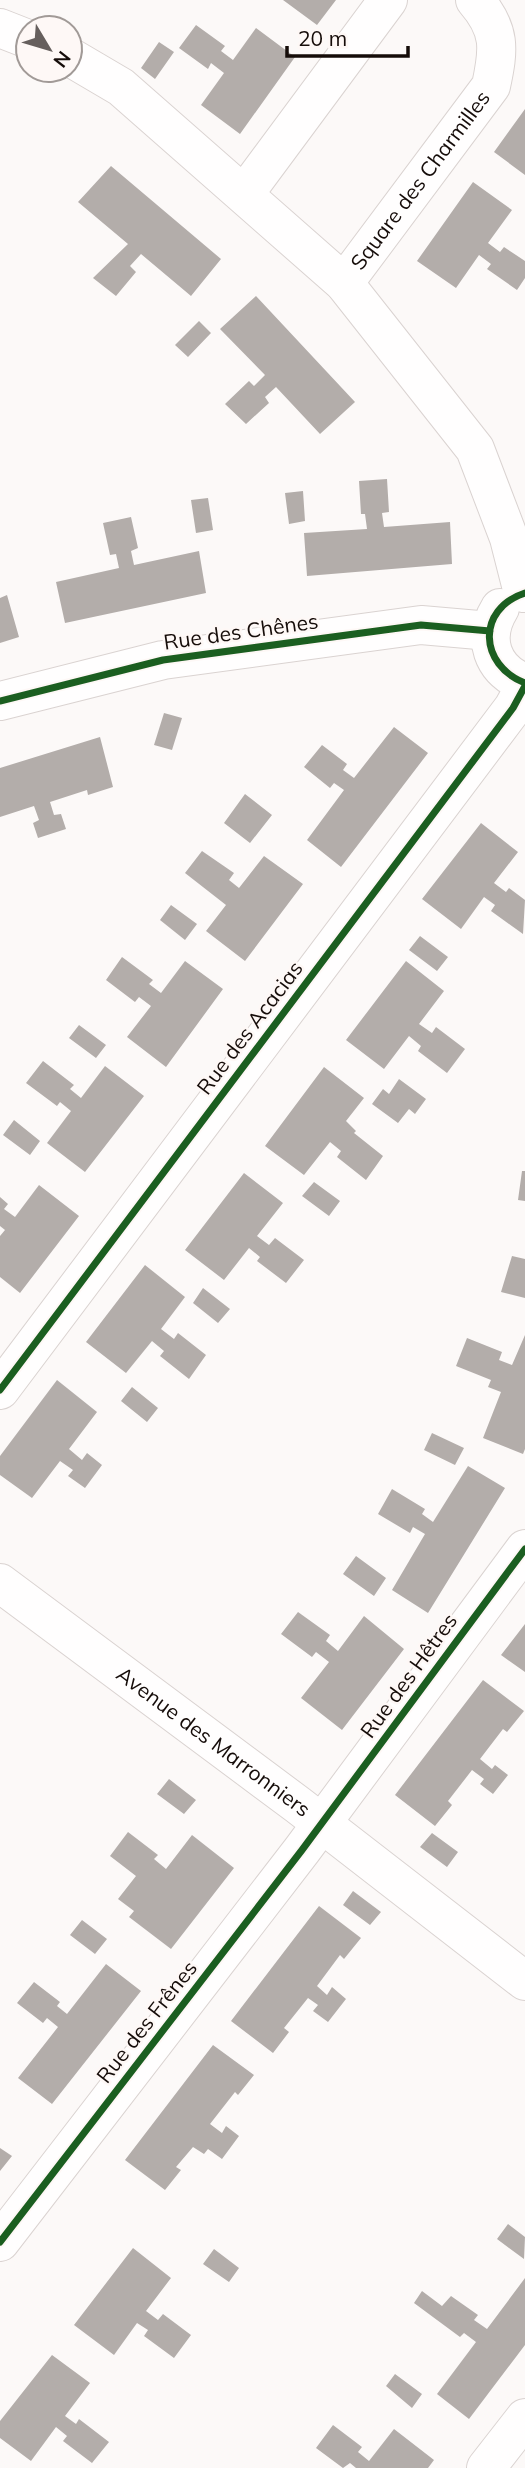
<svg xmlns="http://www.w3.org/2000/svg" width="525" height="2468" font-family="Mulish,sans-serif">
  <rect width="100%" height="100%" fill="#fcf9f8"/>
  <path fill="#b3adaa" d="M283,0h53l-19,25z
    M196,25l29,21 -4,5 12,9 23,-32 39,29 -55,77 -39,-29 23,-32 -13,-10 -3,6 -29,-21z
    M159,42l15,10 -19,27 -14,-11z
    M525,109v66l-31,-23z
    M111,166l110,93 -30,37 -50,-42 -11,12 6,6 -20,24 -23,-18 35,-34 -50,-42z
    M473,182l39,28 -24,33 12,9 4,-5 21,14v17l-8,12 -30,-21 4,-5 -12,-9 -23,33 -39,-27z
    M256,296l99,106 -35,32 -44,-47 -11,10 4,6 -23,21 -21,-20 24,-23 5,5 11,-11 -45,-46z
    M199,321l12,12 -23,24 -13,-12z
    M387,479l2,33 -7,1 2,14 66,-5 2,42 -145,12 -3,-43 63,-4 -2,-15h-4l-2,-33z
    M303,491l2,30 -16,3 -4,-31z
    M208,498l5,32 -17,3 -5,-33z
    M131,517l7,31 -7,3 3,14 65,-14 7,42 -141,30 -9,-41 63,-14 -3,-14 -6,1 -7,-32z
    M7,595l12,42 -19,6v-45z
    M164,713l18,5 -10,32 -18,-5z
    M394,727l34,26 -87,114 -34,-27 37,-50 -10,-7 -4,5 -26,-21 18,-22 25,19 -4,6 11,8z
    M100,737l13,50 -25,8 -1,-5 -37,12 4,13 7,-1 5,15 -28,9 -5,-15 6,-3 -5,-14 -34,11v-49z
    M245,794l27,21 -22,28 -26,-20z
    M481,823l37,29 -24,31 12,9 3,-4 16,12 -2,34 -32,-23 4,-6 -11,-8 -23,32 -39,-30z
    M202,851l32,22 -5,7 10,8 25,-32 39,28 -58,77 -39,-30 20,-26 -41,-32z
    M171,905l26,19 -12,16 -25,-20z
    M420,936l28,21 -11,14 -28,-21z
    M122,957l31,23 -4,4 12,9 24,-32 38,28 -57,78 -39,-30 24,-31 -12,-9 -4,5 -29,-22z
    M406,961l38,30 -25,33 13,9 4,-6 29,22 -18,24 -29,-22 3,-5 -12,-10 -25,33 -38,-29z
    M79,1025l27,20 -10,13 -27,-20z
    M43,1061l31,24 -4,4 11,9 24,-32 39,30 -59,76 -38,-29 24,-32 -11,-9 -3,4 -31,-23z
    M324,1067l40,31 -18,23 10,10 -2,2 29,23 -17,24 -29,-23 4,-6 -11,-9 -26,33 -39,-29z
    M399,1079l27,20 -11,15 -6,-5 -11,14 -26,-19 11,-15 6,5z
    M14,1120l26,21 -10,14 -27,-20z
    M522,1171h3v30l-7,-1z
    M244,1173l39,30 -26,33 12,9 6,-7 29,22 -18,23 -29,-22 3,-4 -11,-9 -25,32 -39,-30z
    M314,1182l26,19 -11,15 -27,-20z
    M39,1185l40,31 -59,77 -20,-16v-41l5,-6 -5,-4v-29l8,7 -4,5 11,8z
    M512,1256l13,3v39l-24,-6z
    M145,1265l40,32 -24,32 13,10 4,-6 28,22 -17,24 -29,-23 4,-5 -12,-10 -26,32 -40,-31z
    M203,1288l27,21 -12,14 -25,-20z
    M525,1335v114l-2,5 -40,-16 18,-46 -13,-5 3,-7 -35,-14 11,-28 35,14 -3,8 13,5z
    M57,1380l40,32 -28,37 13,11 5,-7 15,12 -17,23 -17,-12 5,-6 -13,-9 -28,37 -32,-23v-19z
    M132,1387l26,21 -11,14 -26,-21z
    M432,1433l32,15 -9,17 -31,-15z
    M468,1466l37,22 -77,125 -36,-23 33,-56 -12,-7 -3,6 -32,-19 14,-25 33,20 -3,5 11,8z
    M356,1556l30,22 -12,18 -31,-22z
    M298,1612l32,23 -4,6 12,10 26,-35 40,33 -62,81 -41,-32 28,-36 -13,-10 -4,5 -31,-23z
    M525,1624v48l-24,-17z
    M483,1680l41,31 -17,21 -4,-3 -23,30 12,10 3,-4 13,10 -15,19 -13,-10 4,-5 -12,-9 -24,31 4,4 -17,21 -40,-31z
    M169,1779l27,21 -12,14 -27,-20z
    M128,1832l30,23 -4,4 12,10 26,-34 42,33 -63,81 -42,-32 5,-6 -16,-12 18,-23 -26,-20z
    M432,1833l26,19 -11,15 -27,-20z
    M353,1891l28,21 -11,13 -27,-20z
    M319,1906l42,32 -17,21 -4,-4 -23,31 10,9 5,-8 14,12 -18,23 -15,-11 5,-6 -10,-7 -24,30 5,4 -16,21 -42,-32z
    M82,1920l25,19 -12,15 -25,-19z
    M106,1964l35,27 -89,113 -34,-26 40,-51 -11,-9 -4,5 -26,-20 17,-21 26,20 -3,4 10,8z
    M213,2045l41,30 -16,20 -3,-3 -25,32 12,9 4,-7 13,10 -17,23 -14,-10 -4,5 -11,-7 -17,20 5,3 -16,20 -40,-30z
    M0,2148l12,8 -12,15z
    M508,2224l17,13 -1,22 -27,-20z
    M133,2248l38,30 -25,33 12,9 5,-6 28,21 -17,23 -30,-22 4,-6 -11,-7 -23,32 -40,-30z
    M214,2249l25,19 -10,14 -26,-18z
    M525,2278v67l-56,74 -32,-25 39,-52 -12,-9 -4,4 -46,-34 8,-12 20,15 9,-10 27,19 -4,5 13,9z
    M52,2355l38,28 -25,33 11,8 3,-5 30,23 -17,21 -29,-22 4,-5 -11,-9 -25,34 -31,-23v-17z
    M395,2374l27,20 -10,14 -26,-22z
    M333,2425l29,22 -4,5 11,9 25,-32 40,31 -6,8h-72l-6,-5 -7,5 -27,-20z"/>
  <g fill="none" stroke-linecap="round" stroke-linejoin="round">
    <g stroke="#dad3d1" stroke-width="40">
      <g id="minor">
        <path d="M0,28l28,11"/>
        <path d="M70,57l51,30 223,196 131,166 34,89 14,55"/>
        <path d="M245,193l143,-193"/>
        <path id="s1" d="M344,283l147,-197c8,-37 10,-56 -16,-86"/>
        <path d="M500,608c-19,31 -8,62 25,75"/>
        <path d="M0,701l163,-41 258,-35 69,6"/>
        <path d="M0,1390l513,-682 12,-22"/>
        <path id="s2" d="M0,1583l298,222 227,176"/>
        <path d="M0,2242l302,-392 223,-301"/>
        <path d="M486,2468l39,-50"/>
      </g>
    </g>
    <use href="#minor" stroke="#fffefe" stroke-width="38"/>
    <g stroke="#fef8f6" stroke-width="11">
      <path id="cycleway" d="M525,593c-49,16 -46,72 0,90
        M0,701l163,-41 258,-35 69,6
        M0,1390l513,-682 12,-22
        M0,2242l302,-392 223,-301"/>
    </g>
    <use href="#cycleway" stroke="#1b5e20" stroke-width="7"/>
  </g>
  <g text-anchor="middle" stroke-width="5" stroke-linejoin="round" paint-order="stroke">
    <g font-size="21" fill="#150c09" stroke="#fef8f6">
      <text dy="7" stroke="none"><textPath href="#s1" startOffset="128">Square des Charmilles</textPath></text>
      <text transform="translate(241 632) rotate(-8)" y="7">Rue des Chênes</text>
      <text transform="translate(250 1028) rotate(-53)" y="7">Rue des Acacias</text>
      <text transform="translate(409 1676) rotate(-54)" y="7">Rue des Hêtres</text>
      <text dy="7" stroke="none"><textPath href="#s2" startOffset="266">Avenue des Marronniers</textPath></text>
      <text transform="translate(147 2022) rotate(-52)" y="7">Rue des Frênes</text>
    </g>
  </g>
  <g transform="translate(49 49) rotate(128)"><circle r="33" fill="#fef8f6" stroke="#a19a97" stroke-width="2"/>
  <path d="M0-5L12 26L0 18L-12 26Z" fill="#665f5d"/>
  <text y="-10" font-size="19" font-weight="bold" text-anchor="middle" fill="#150c09">N</text>
  </g>
  <path d="M287 46v10h121v-10" fill="none" stroke="#150c09" stroke-width="3.5"/>
  <text x="298" y="46" font-size="21" fill="#150c09" stroke="#fef8f6" stroke-width="5" paint-order="stroke">20 m</text>
</svg>
